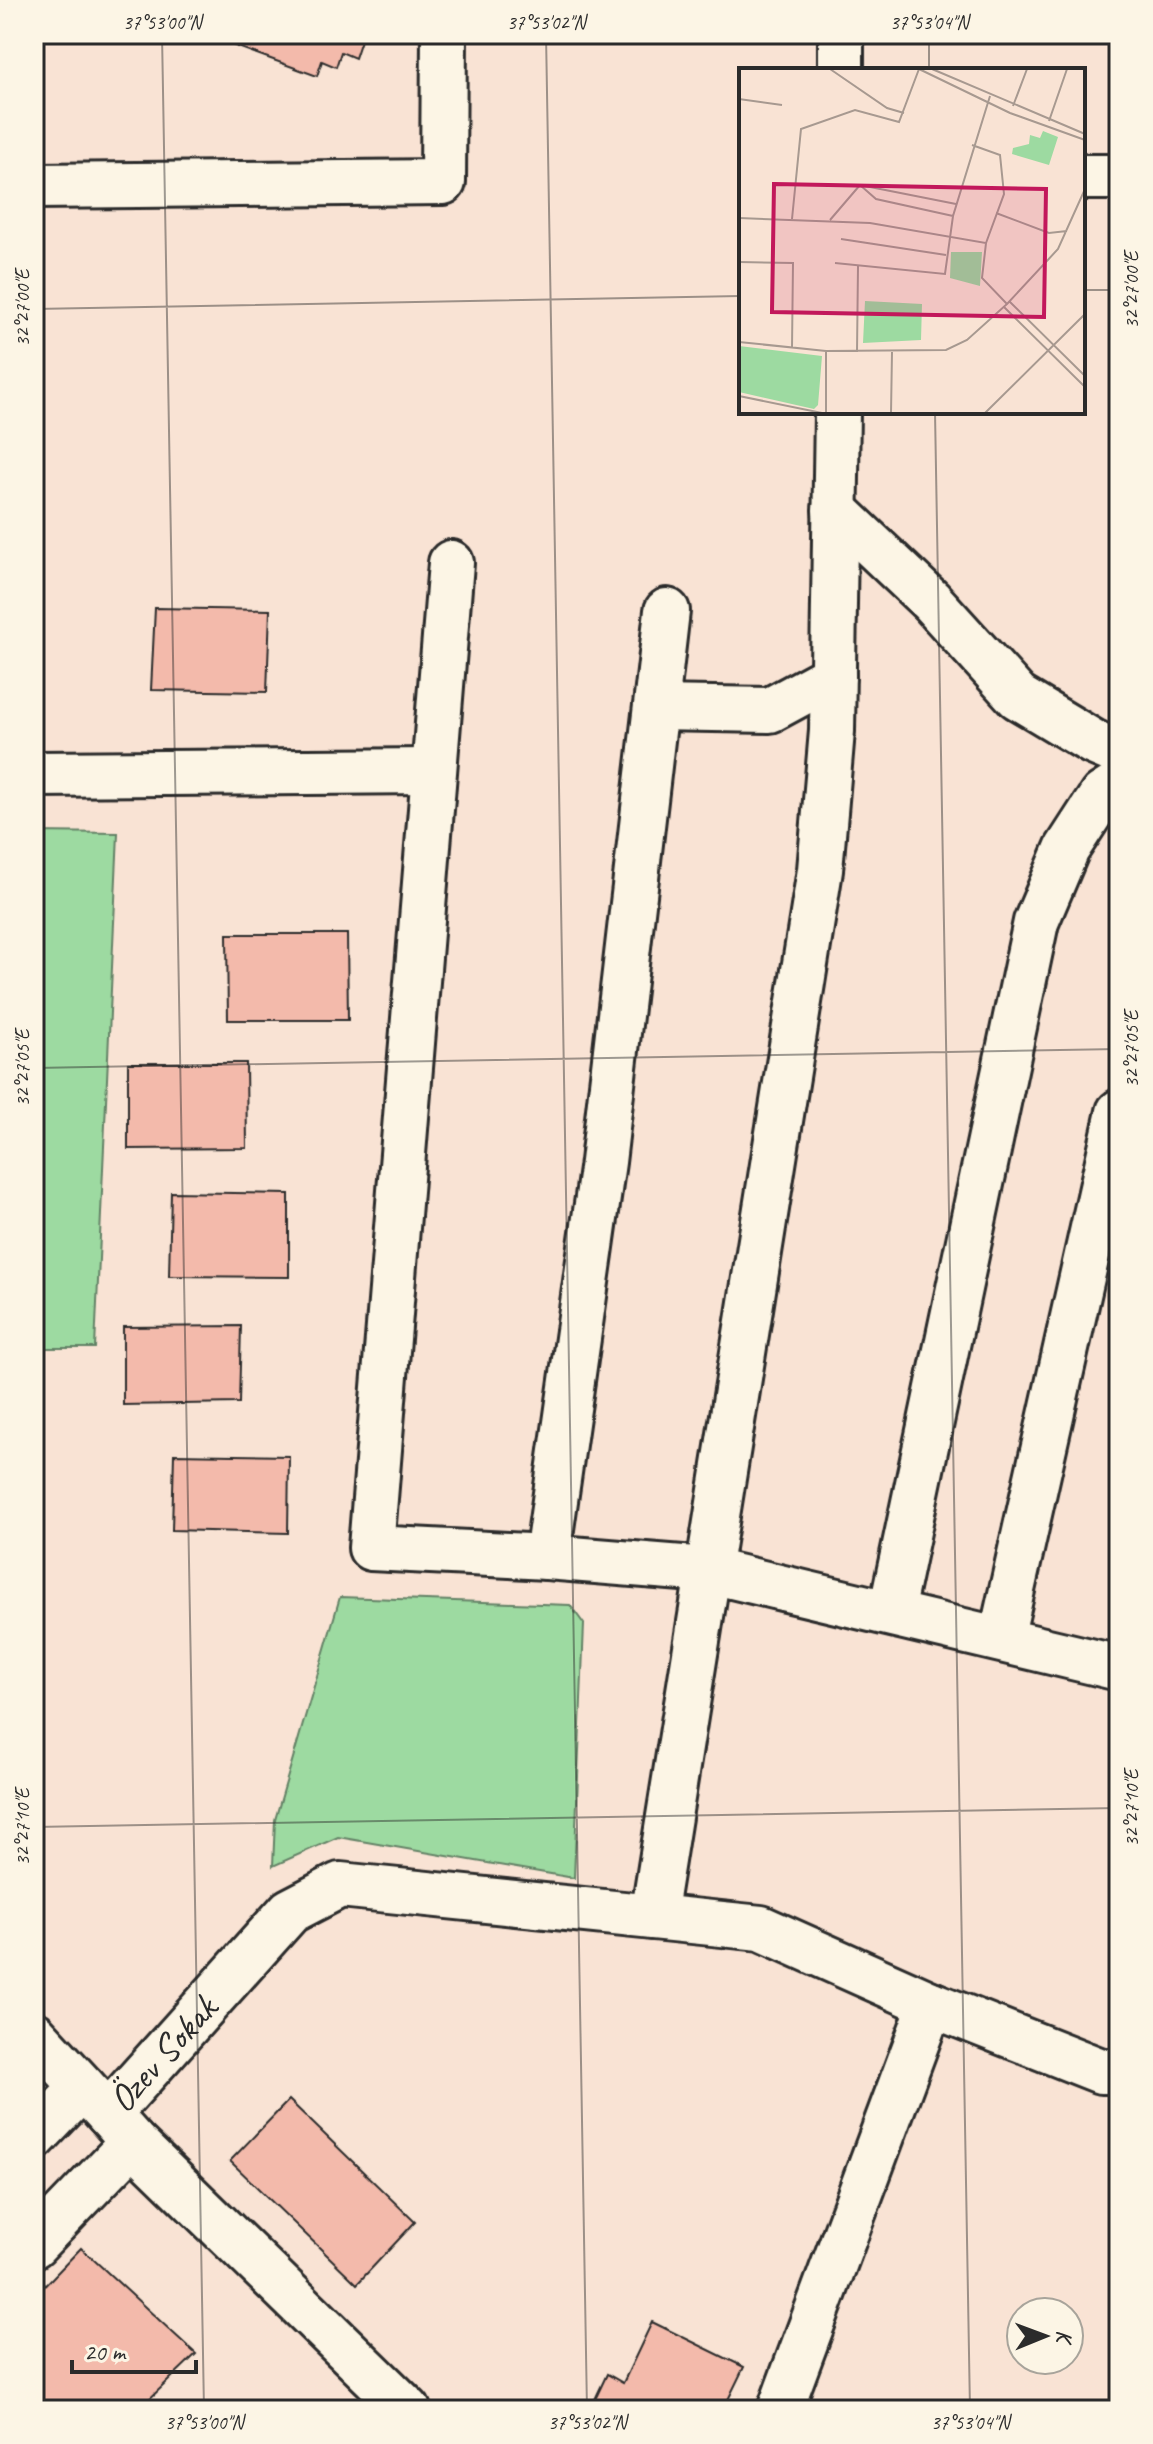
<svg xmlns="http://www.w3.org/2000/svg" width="1153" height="2444" font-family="Caveat,sans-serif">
  <rect width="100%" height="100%" fill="#f9e3d4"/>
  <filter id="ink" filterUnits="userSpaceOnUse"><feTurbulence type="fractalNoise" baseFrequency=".0125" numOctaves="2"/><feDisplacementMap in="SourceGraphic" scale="16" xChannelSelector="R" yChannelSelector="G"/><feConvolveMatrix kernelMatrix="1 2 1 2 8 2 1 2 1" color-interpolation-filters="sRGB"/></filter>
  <g filter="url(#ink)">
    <path fill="#9ddaa1" stroke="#648266" stroke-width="2" d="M34,832l84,1 -23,515h-61z
      M340,1597l230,8 14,19 -10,254 -236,-41 -65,29 2,-46z"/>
    <path fill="#f3baab" stroke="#2b2b2b" stroke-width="2" d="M227,34h136l-8,24 -14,-6 -5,15 -14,-6 -5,15 -93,-34z
      M155,608l115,2 -3,82 -116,-2z
      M227,934h120l1,86h-120z
      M128,1063h118l1,85 -119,1z
      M171,1192l118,2v83l-120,-1z
      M241,1326l-2,77 -116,2v-78z
      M174,1454l115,2 -1,77 -116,-3z
      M289,2100l126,122 -58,62 -127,-123z
      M81,2248l115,106 -58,56h-98l-6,-6v-107z
      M652,2322l92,45 -21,43h-133l17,-36 16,9z"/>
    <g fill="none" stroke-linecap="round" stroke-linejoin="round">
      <g stroke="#2b2b2b" stroke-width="50">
        <g id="street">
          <path d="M841,34v36"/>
          <path d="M1083,177h36"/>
          <path d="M34,186l409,-4 1,-148"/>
          <path d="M835,510l96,91 87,96 75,45 26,11"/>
          <path d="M451,563l-80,985 176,9 160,13 412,98"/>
          <path d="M656,708l114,2 63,-34"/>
          <path d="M34,774l398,-3"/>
          <path d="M547,1557l56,-395 64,-551"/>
          <path d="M891,1612l145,-690 31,-73 35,-54 17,-11"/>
          <path d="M1001,1639l118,-527"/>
          <path d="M653,1917l108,11 170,76 170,67h18"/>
          <path id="s1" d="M34,2034l74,80 182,-203 50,-26 313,32 167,-1047 12,-139 5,-319"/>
          <path d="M108,2114l25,28 275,268"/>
          <path d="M34,2138l49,-51"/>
          <path d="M34,2245l99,-103"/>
          <path d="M780,2410l151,-406"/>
        </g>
      </g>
      <use href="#street" stroke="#fcf5e5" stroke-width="44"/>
    </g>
  </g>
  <path fill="none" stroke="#2b2b2b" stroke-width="2" stroke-opacity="0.45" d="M162,34l42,2376M546,34l41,2376M929,34v36M1083,290h36M34,309l707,-13M935,412l35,1998M34,1068l1085,-19M34,1827l1085,-19"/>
  <g text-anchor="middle" stroke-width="8" stroke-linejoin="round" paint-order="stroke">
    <g font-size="38" fill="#2b2b2b" stroke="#fcf5e5">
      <text dy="13" stroke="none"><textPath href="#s1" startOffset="190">Özev Sokak</textPath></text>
    </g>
  </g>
  <g transform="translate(739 68)">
    <rect width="346" height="346" fill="#f9e3d4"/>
    <path d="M304,63l15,6 -9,28 -37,-11 1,-6 16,-4 1,-9 10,3zM212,184h31l-2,34 -30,-8zM126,233l57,3 -1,36 -58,3zM0,278l83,10 -4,49 -4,4 -75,-17z" fill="#9ddaa1"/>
    <path fill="none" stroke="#a79990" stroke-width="2" d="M91,1l57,39 17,5M180,1l91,44 75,27M193,1l153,65M0,31l43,6M274,38l14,-37M310,53l18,-52M233,77l28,10 4,39 -18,49M121,117l16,14 77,17M121,117l96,19M257,145l53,20 18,-2M0,150l131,5 116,20 -4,35 25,26 -40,36 -21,10 -120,1 -87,-9M53,151l9,-90 54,-19 44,12 20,-53M91,152l30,-35M102,171l105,16M0,194l54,1 -1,85M96,195l110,11 8,-58 37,-120M271,234l75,74M268,236l51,-55 27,-60M265,239l81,80M118,284l1,-86M0,328l83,17M87,345v-62M152,345l1,-61M246,345l100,-99"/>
    <path fill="#c2185b" fill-opacity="0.15" stroke="#c2185b" stroke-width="4" d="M35,116l272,5 -2,128 -272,-5z"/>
    <rect width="346" height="346" fill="none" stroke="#2b2b2b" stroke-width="4"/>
  </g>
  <rect width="1153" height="2444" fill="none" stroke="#fcf5e5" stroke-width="88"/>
  <g transform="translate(1045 2336) rotate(89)"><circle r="38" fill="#fcf5e5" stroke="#a8a49b" stroke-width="2"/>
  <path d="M0-6L14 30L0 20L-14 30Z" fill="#2b2b2b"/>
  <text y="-12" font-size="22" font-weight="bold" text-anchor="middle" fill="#2b2b2b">K</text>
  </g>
  <path d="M72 2360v12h124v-12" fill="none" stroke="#2b2b2b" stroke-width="4"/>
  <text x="84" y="2360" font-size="24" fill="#2b2b2b" stroke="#fcf5e5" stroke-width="6" paint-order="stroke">20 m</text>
  <rect x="44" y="44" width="1065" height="2356" fill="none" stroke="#2b2b2b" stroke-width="3"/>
  <g font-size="20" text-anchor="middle" fill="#2b2b2b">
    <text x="162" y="29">37°53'00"N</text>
    <text x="546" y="29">37°53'02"N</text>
    <text x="929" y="29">37°53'04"N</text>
    <text transform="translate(1131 290) rotate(-90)" y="7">32°27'00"E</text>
    <text transform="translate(22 308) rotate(-90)" y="7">32°27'00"E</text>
    <text transform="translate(1131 1049) rotate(-90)" y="7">32°27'05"E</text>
    <text transform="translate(22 1068) rotate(-90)" y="7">32°27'05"E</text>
    <text transform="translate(1131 1808) rotate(-90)" y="7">32°27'10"E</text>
    <text transform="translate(22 1827) rotate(-90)" y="7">32°27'10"E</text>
    <text x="204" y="2429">37°53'00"N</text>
    <text x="587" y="2429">37°53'02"N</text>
    <text x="970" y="2429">37°53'04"N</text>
  </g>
</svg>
